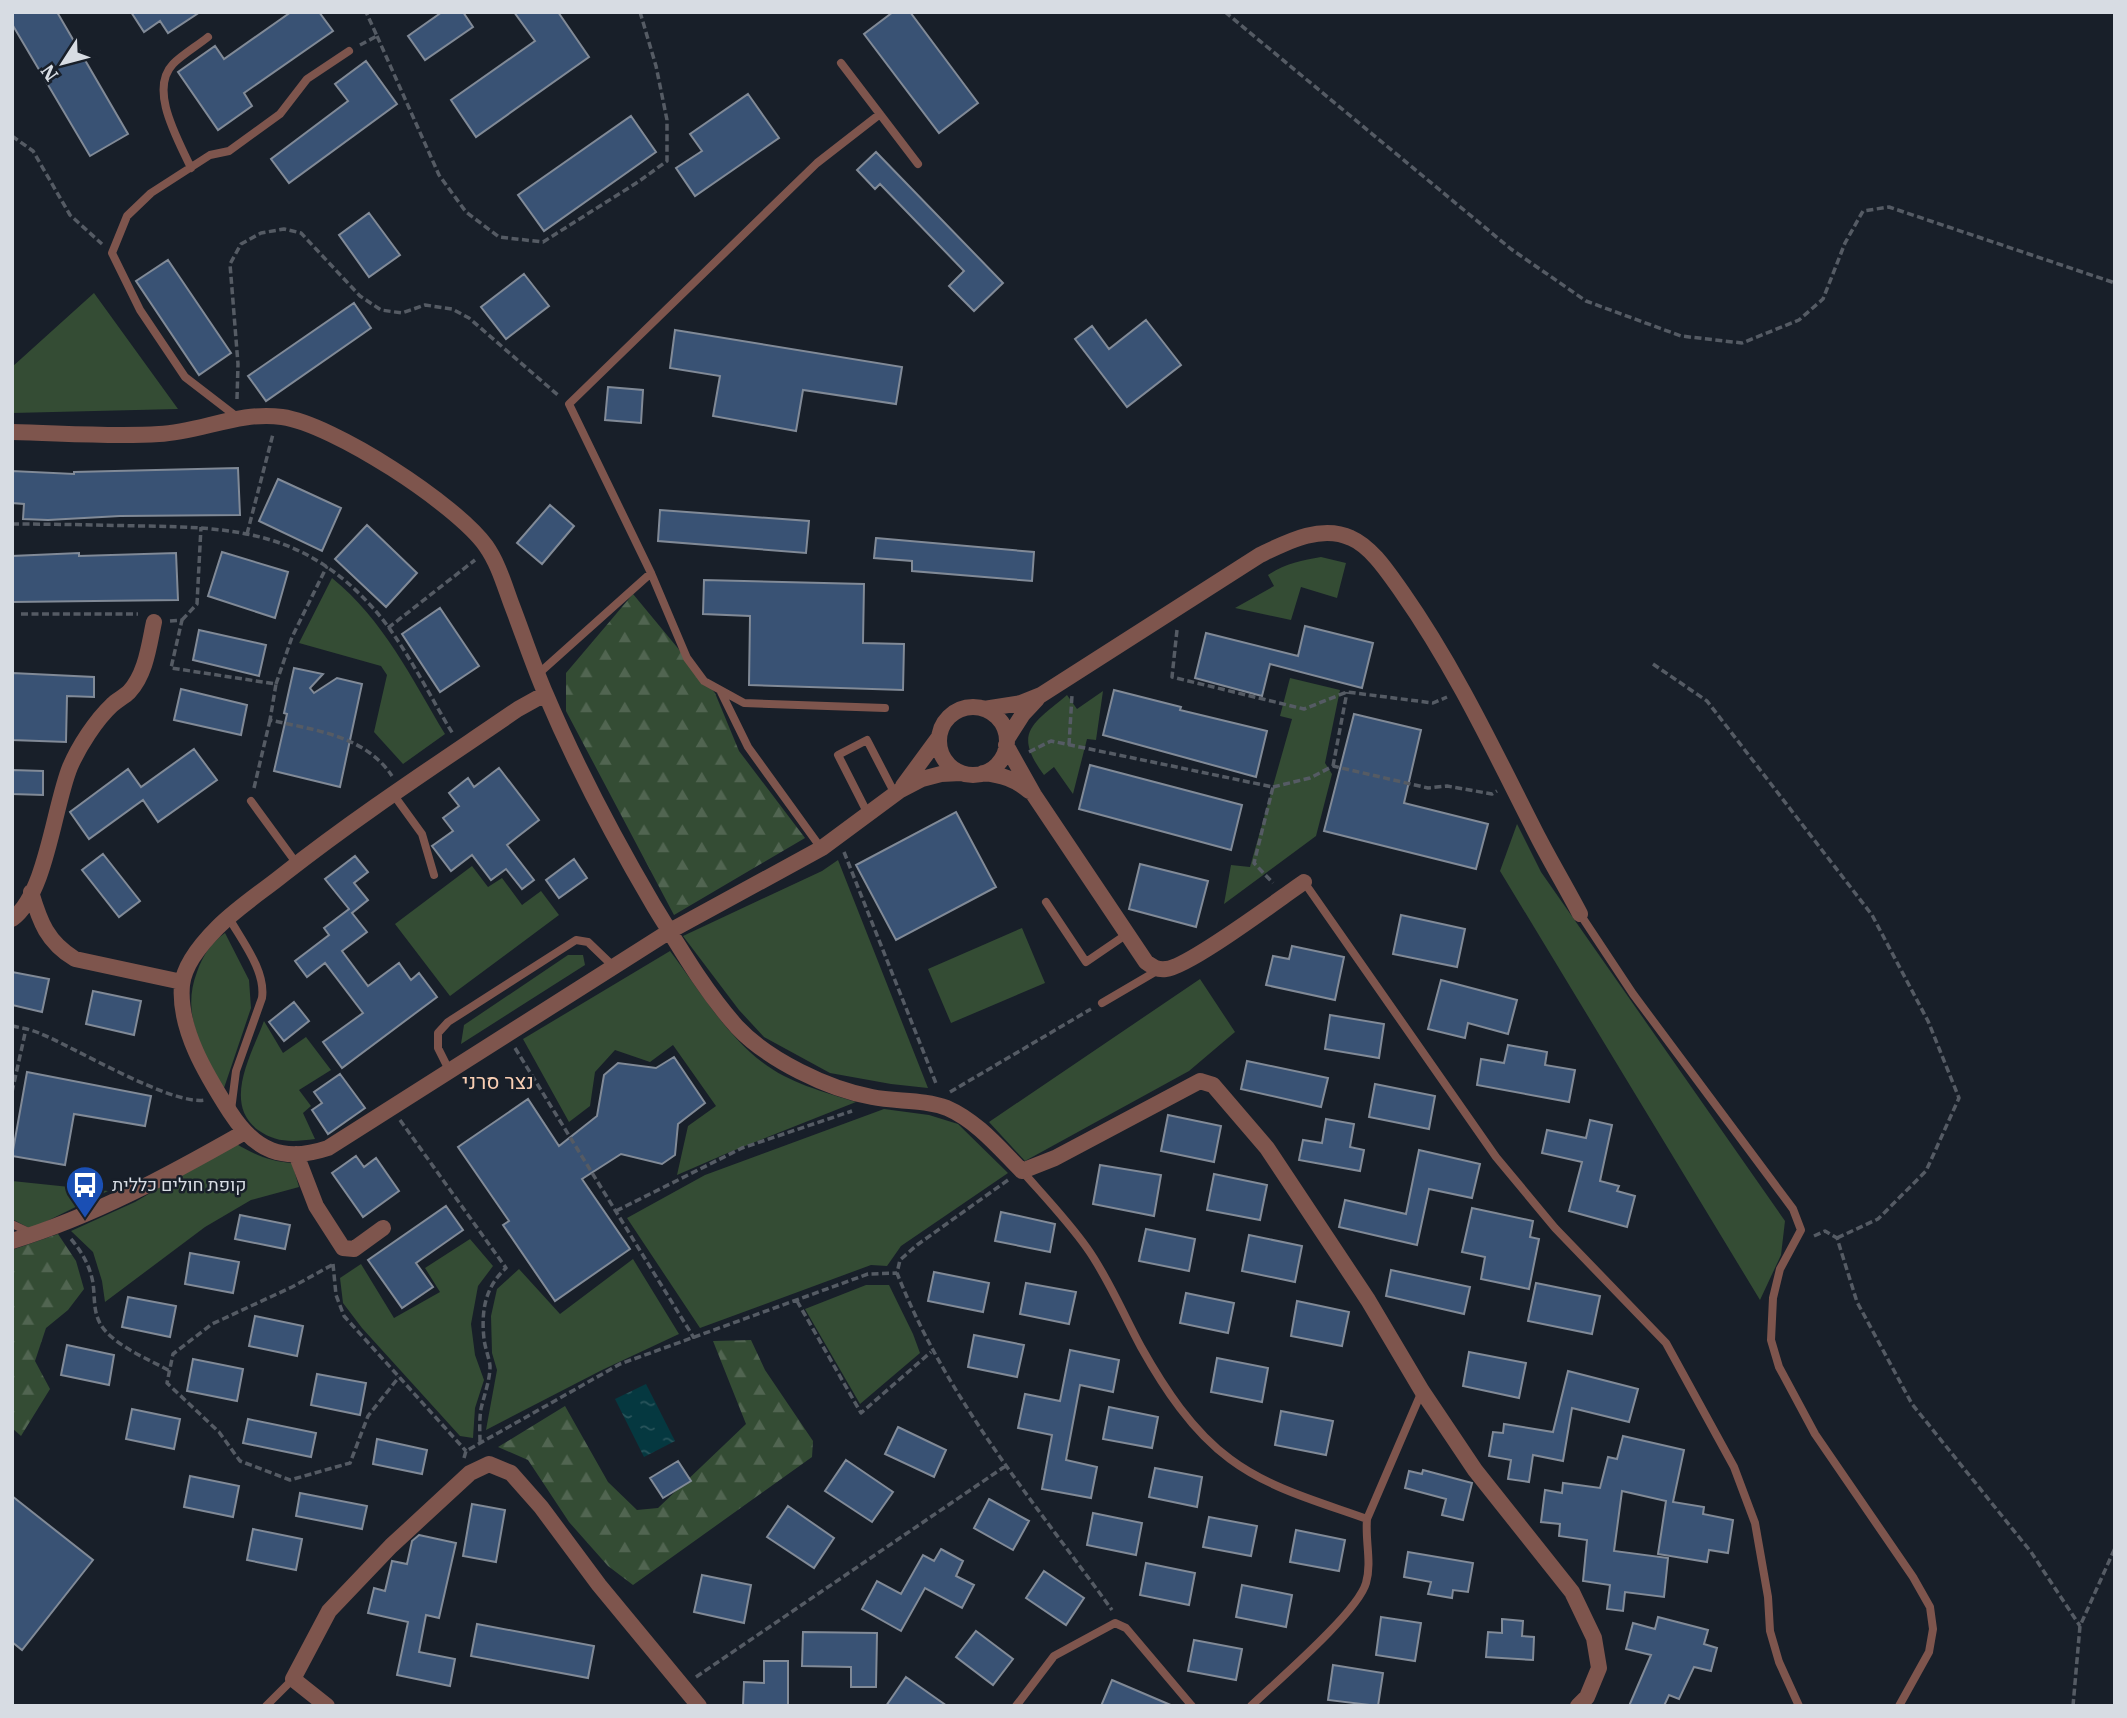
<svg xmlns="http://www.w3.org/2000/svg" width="2127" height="1718" font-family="'IBM Plex Serif',Heebo,serif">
  <defs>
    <pattern id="forest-firs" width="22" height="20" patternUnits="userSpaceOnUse" patternTransform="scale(1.75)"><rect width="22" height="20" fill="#344c34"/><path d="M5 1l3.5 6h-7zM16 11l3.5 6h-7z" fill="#516551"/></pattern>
    <pattern id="water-ripples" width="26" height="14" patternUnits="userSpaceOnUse" patternTransform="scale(1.75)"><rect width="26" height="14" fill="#053840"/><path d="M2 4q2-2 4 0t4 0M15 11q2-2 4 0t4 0" fill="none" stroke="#29545b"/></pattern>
  </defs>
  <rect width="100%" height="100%" fill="#181f29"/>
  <path fill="#344c34" d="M94,293l84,116 -166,4v-46z
    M1321,557l25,6 -9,35 -36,-11 -10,33 -56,-12 39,-22 -6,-11c16,-11 34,-15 53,-18z
    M332,578c51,41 80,101 113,156l-42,30 -29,-32 13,-57 -6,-9 -82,-23z
    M1290,678l50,12 -15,73 7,11 -16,62 -92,68 7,-39 19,2 42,-148 -12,-3z
    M1103,691l-7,49 -9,-1 -14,55 -19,-27 -10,8c-32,-43 -11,-51 23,-80l10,14z
    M1517,824l24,48 244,349 -4,34 -21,45 -260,-429z
    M838,860l90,228 -37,-4 -61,-11 -66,-36 -25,-27 -56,-74 139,-65z
    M472,866l16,21 14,-9 20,27 19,-14 18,24 -109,81 -55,-72z
    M1022,928l23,55 -94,40 -23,-54z
    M225,933l24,47 2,28 -28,83c-19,-39 -43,-75 -26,-119 6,-17 14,-29 28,-39z
    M670,951c28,37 55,83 92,111 27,21 62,30 94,40l-126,50 -53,23 11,-49 28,-20 -43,-61 -23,17 -35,-12 -20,22 -5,34 -21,16 -46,-83z
    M568,955h15l2,10 -124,79 3,-19z
    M1200,979l35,53 -46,39 -164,90 -36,-39z
    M264,1021l19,32 23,-16 25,33 -32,20 12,16 -8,7 12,26c-22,3 -39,4 -57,-9 -36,-27 -6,-76 6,-109z
    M884,1109l45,6 29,9 50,49 -107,73 -14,20 -16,-1 -171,63 -73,-110 78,-43z
    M235,1143c18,11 35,19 57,20l7,24 -48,13 -46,27 -100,75 -3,-21 -9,-29 -22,-21 64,-29z
    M12,1181l96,10 -77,38 -19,-10z
    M470,1239l23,27 -15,20 -7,38 4,31 9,25 -9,28 -2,30 -13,-2 -98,-108 -19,-25 -3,-25 21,-14 33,54 46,-26 -15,-24z
    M633,1259l46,75 -77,36 -116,60 11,-60 -5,-17 -1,-37 6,-27 22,-20 41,45z
    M866,1285h23l24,49 7,19 -60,51 -55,-95z"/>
  <path fill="url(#forest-firs)" d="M633,594l82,99 24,58 66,87 -131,77 -108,-204v-38z
    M58,1234l18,27 8,28 -16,21 -22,18 -11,33 15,28 -29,47 -9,-8v-178z
    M751,1340l14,30 48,71 -1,16 -179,128 -25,-19 -39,-44 -41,-62 -30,-13 67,-41 43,76 29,28 21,-2 88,-84 -33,-83z"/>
  <path fill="url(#water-ripples)" d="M646,1384l29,57 -31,16 -29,-58z"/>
  <path fill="#395274" stroke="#818a97" stroke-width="2" d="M12,12h45l71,122 -38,22 -78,-132z
    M131,12h69l-32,21 -8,-12 -16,11z
    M291,12h28l14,19 -89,62 8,13 -34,24 -40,-58 37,-26 9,13z
    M442,12h21l10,15 -48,33 -17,-24z
    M514,12h44l31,45 -113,80 -25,-37 84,-59z
    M893,12h17l68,91 -39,30 -75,-99z
    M366,61l31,43 -108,79 -18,-24 77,-58 -13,-17z
    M748,94l31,44 -84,58 -19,-28 26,-17 -12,-17z
    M631,116l25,36 -112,79 -26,-36z
    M876,152l127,131 -29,28 -25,-25 15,-15 -84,-87 -5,5 -18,-19z
    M369,213l31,42 -31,22 -30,-42z
    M168,260l63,93 -32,22 -63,-94z
    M524,274l25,32 -43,33 -25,-32z
    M354,303l17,25 -105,73 -18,-25z
    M1146,320l35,45 -54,42 -52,-68 17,-13 17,23z
    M675,330l227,37 -6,37 -93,-14 -7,41 -83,-15 7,-40 -50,-8z
    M608,387l35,3 -2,33 -36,-3z
    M238,468l2,47 -120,1 -72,4 -25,-1 1,-15 -12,-1v-32l62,3v-2z
    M278,479l63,29 -19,43 -63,-30z
    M550,505l24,21 -32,38 -25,-21z
    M660,510l149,11 -3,32 -148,-12z
    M367,525l50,48 -31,34 -51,-48z
    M876,538l158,14 -2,29 -120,-10v-10l-38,-3z
    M222,552l66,20 -13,46 -67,-22z
    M79,553v3l97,-3 2,47 -166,2v-46z
    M704,580l160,4 -1,59 41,1 -1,46 -154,-5 1,-69 -47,-2z
    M440,608l39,58 -39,26 -38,-58z
    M1305,626l68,17 -11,45 -92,-24 -8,32 -67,-18 11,-45 92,23z
    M199,630l67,15 -7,31 -66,-16z
    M294,668l29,6 -13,14 4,5 23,-15 25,6 -22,103 -66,-16 13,-57 -3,-1z
    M12,673l82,4v20l-27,-1 -1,46 -54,-2z
    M181,689l66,16 -6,30 -67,-15z
    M1114,690l67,17 -1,3 87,21 -11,46 -153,-42z
    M1354,714l67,16 -17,73 84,21 -12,45 -152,-38z
    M194,749l23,31 -59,42 -15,-22 -54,39 -19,-27 58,-43 13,18z
    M1090,765l152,40 -11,45 -152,-41z
    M499,768l40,52 -32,25 27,35 -12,9 -16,-20 -15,11 -19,-25 -21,16 -19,-25 21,-15 -10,-13 16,-12 -10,-13 19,-15 6,9z
    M12,770l31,1v24l-31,-1z
    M956,812l40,75 -100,53 -40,-75z
    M103,854l37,47 -21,16 -37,-47z
    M355,856l13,16 -14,11 14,17 -16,13 15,19 -25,19 26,35 31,-23 12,17 8,-7 18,24 -95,71 -19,-26 40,-29 -38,-50 -18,14 -12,-16 34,-26 -5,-7 25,-19 -24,-30z
    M574,859l13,19 -28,20 -13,-18z
    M1140,864l68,17 -12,46 -67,-18z
    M1401,915l64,14 -8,38 -64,-13z
    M1292,946l52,11 -9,43 -69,-15 7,-29 16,3z
    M12,972l37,7 -7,33 -30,-7z
    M1441,980l76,20 -9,34 -40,-11 -3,15 -37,-9z
    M93,991l48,10 -7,34 -48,-11z
    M294,1002l15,19 -25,20 -15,-19z
    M1330,1015l54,9 -5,34 -54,-9z
    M1508,1045l39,7 -2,13 30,5 -6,32 -92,-17 4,-26 23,4z
    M674,1057l31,46 -27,21 -3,31 -13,9 -41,-10 -39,25 48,70 -75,52 -52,-76 6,-4 -51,-74 70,-48 31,47 38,-30 7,-41 14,-12 38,5z
    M1247,1061l81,17 -7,29 -80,-18z
    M27,1072l124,24 -6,30 -71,-12 -9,51 -53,-9z
    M340,1074l25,34 -37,26 -16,-24 10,-7 -8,-11z
    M1375,1084l60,12 -6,33 -60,-12z
    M1168,1115l53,11 -7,36 -53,-11z
    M1326,1119l28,5 -4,23 14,3 -4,21 -61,-11 4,-20 19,3z
    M1590,1120l22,5 -12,56 19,5 -2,5 18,5 -8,31 -58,-16 13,-49 -40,-9 5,-23 39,8z
    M1419,1150l61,14 -8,34 -43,-9 -12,56 -78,-18 6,-27 61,14z
    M356,1156l8,11 12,-9 23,33 -36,26 -31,-44z
    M1100,1165l61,10 -7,41 -61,-12z
    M1214,1174l53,11 -7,35 -53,-10z
    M446,1206l17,24 -47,33 17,24 -31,21 -34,-48z
    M1472,1208l61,13 -3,16 9,2 -10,50 -48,-10 4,-22 -23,-5z
    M1001,1212l54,12 -5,28 -55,-11z
    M240,1215l50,10 -5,24 -50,-10z
    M1146,1229l49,10 -6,32 -50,-10z
    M1249,1235l53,11 -7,36 -53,-11z
    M190,1253l49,9 -6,31 -48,-9z
    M1391,1270l79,17 -6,27 -78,-18z
    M934,1272l55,11 -6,29 -55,-11z
    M1026,1283l50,9 -7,32 -49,-10z
    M1536,1283l64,13 -8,38 -64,-13z
    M1186,1293l48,10 -6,30 -48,-10z
    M128,1297l48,9 -6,31 -48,-10z
    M1297,1301l52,11 -7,34 -51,-10z
    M255,1316l48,10 -6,30 -48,-10z
    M974,1335l50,10 -7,32 -49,-10z
    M67,1345l47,10 -5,30 -48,-10z
    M1070,1350l49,10 -6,32 -33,-7 -14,75 31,7 -6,31 -49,-9 10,-54 -34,-7 7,-34 35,7z
    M1469,1352l57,11 -7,35 -56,-12z
    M1217,1358l51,10 -6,34 -51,-10z
    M193,1359l50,10 -6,32 -50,-10z
    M1568,1371l70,18 -9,33 -57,-14 -9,53 -30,-6 -4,27 -21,-3 3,-19 -22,-4 4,-24 10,1 1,-9 49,8z
    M317,1374l49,9 -6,32 -49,-10z
    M1109,1407l49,10 -6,31 -49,-9z
    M132,1409l48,10 -6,30 -48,-10z
    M1281,1411l52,10 -7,34 -51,-10z
    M248,1419l68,14 -5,24 -68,-14z
    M898,1427l48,23 -12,27 -49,-23z
    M1623,1436l61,14 -11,52 31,5 -1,7 30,6 -5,33 -19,-3 -2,12 -49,-8 8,-53 -44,-10 -8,60 54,7 -4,39 -39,-5 -2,19 -16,-2 3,-24 -27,-4 4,-41 -28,-4 1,-12 -19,-2 4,-32 17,3 1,-10 37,5 8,-31 9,2z
    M377,1439l50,11 -5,24 -49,-10z
    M846,1460l47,32 -21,30 -47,-31z
    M678,1461l13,20 -28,17 -13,-20z
    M1155,1468l47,9 -5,30 -48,-10z
    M1423,1470l49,13 -9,37 -21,-5 4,-16 -41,-11 4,-17 13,3z
    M190,1476l49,10 -6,31 -49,-10z
    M300,1493l67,13 -5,23 -66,-13z
    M12,1496l81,64 -71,90 -10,-8z
    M989,1499l40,22 -16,29 -39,-22z
    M472,1504l33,6 -9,52 -33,-6z
    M788,1506l46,32 -20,30 -47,-31z
    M1093,1513l49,10 -6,32 -49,-10z
    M1209,1517l48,9 -6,30 -48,-9z
    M253,1529l49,10 -6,31 -49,-10z
    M1296,1530l49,10 -6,31 -49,-9z
    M419,1535l37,8 -17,75 -13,-3 -7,37 36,7 -5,27 -53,-11 11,-53 -40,-9 6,-25 11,3 7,-30 15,3 5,-23z
    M941,1549l22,12 -7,15 18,9 -12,23 -37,-20 -24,43 -39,-22 15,-28 24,13 22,-39 11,6z
    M1408,1552l65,11 -5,29 -15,-2 -1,8 -24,-4 3,-12 -27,-5z
    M1146,1563l49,10 -6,32 -49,-10z
    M1044,1571l40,27 -18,27 -40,-27z
    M702,1575l49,10 -7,38 -50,-11z
    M1242,1585l50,10 -6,32 -50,-10z
    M1381,1617l40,6 -6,38 -39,-6z
    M1658,1617l50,13 -4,14 13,4 -6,23 -17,-4 -15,32 -10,-4 -5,11h-35l22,-51 -25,-6 7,-26 22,6z
    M1502,1619l21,2 -1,15 12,1 -1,23 -47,-3 2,-25 14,1z
    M477,1624l117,22 -6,32 -117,-22z
    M976,1631l37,28 -20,26 -37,-28z
    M803,1632l74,1 -1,54h-25v-20l-49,-1z
    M1194,1640l48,9 -6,31 -48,-9z
    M764,1661h24v45h-45l1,-24 20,1z
    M1333,1665l50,8 -5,33 -50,-6z
    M906,1677l41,29h-61z
    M1112,1680l61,26h-72z"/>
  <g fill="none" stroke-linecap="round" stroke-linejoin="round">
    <path stroke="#555b64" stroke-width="3.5" stroke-dasharray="7 3.5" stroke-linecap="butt" d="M1225,12l286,237 75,52 95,35 61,7 57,-23 24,-21 22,-56 18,-32 26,-4 226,76
      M377,36l62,139 27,37 33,25 44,5 95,-60 29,-21v-41l-11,-54 -16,-54
      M360,45l17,-9 -11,-24
      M12,136l21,15 37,64 32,29
      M237,399l1,-35 -8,-100 11,-20 20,-11 23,-4 17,4 59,63 21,14 21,3 23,-8 27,4 17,9 90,78
      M12,524c43,0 86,1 128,2 96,1 165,6 233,82 30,33 56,87 80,126
      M247,534l26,-100
      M21,614h117
      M182,620l15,-16 4,-77
      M170,621l12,-1 -11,48 105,16 -6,36c43,10 95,15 122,56
      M388,628l87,-68
      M1177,630l-5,47 132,32 43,-17 86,11 14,-6
      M1653,664l54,37 165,214 56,106 31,77 -33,73 -48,48 -41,19
      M276,684l16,-47 35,-71
      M1069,745l3,-50
      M1029,752l22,-11 222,46 -19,76 19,20
      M1333,766l14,-74
      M1273,787l37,-9 23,-12 95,22 19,-2 45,8 5,-3
      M254,788l16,-68
      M844,852l93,234
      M12,1026c9,2 18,3 27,7 35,14 133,73 166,67
      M515,1048l179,290
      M12,1092l14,-63
      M950,1092l141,-83
      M400,1120l106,148c-21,19 -25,43 -22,71 1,9 5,18 6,27 0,15 -6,29 -9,43 -2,11 -1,23 -1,34
      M1008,1180l-91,65 -17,15 -3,13c49,125 137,229 215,337
      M616,1211l126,-63 110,-37
      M1814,1236l11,-5 12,7 20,64 55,102 119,148 49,74
      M71,1239c11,13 19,27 22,44 2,15 0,29 8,42 12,20 49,35 69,46
      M333,1264l3,31 8,21 122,135
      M332,1265l-40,22 -80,37 -39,30 -6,29 52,49 21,29 50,19 60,-17 18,-47 31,-39
      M797,1301l64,112 70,-61
      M464,1458l2,-7 154,-87 248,-90 29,-1
      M696,1677l311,-212
      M2073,1706l7,-80 35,-78"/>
    <path stroke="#7e554d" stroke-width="8" d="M841,63l77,101
      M880,114l-63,49 -248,241 82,169 36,85 17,23 40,22 141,5
      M191,168c-12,-27 -43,-78 -18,-104 10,-10 24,-18 35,-27
      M237,417l-52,-40 -45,-67 -28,-57 15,-37 24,-23 59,-38 19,-4 51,-37 27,-35 42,-28
      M537,675l114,-102
      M721,692l27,55 73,101
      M393,794l29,40 12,41
      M251,801l46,63
      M868,814l-30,-59 29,-15 28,54
      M1304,882l192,275 59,71 111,115 68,124 21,56 13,74 2,34 9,31 20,44
      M1046,902l40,60 41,-28
      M1580,914l53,80 160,215 8,21 -21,39 -7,29 -2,42 8,27 36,67 98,143 17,30 3,22 -4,23 -30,54
      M229,918c13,23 37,53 33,80l-26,73 -5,39
      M1102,1003l58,-34
      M449,1070l-11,-22v-15l10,-11 128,-82 12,2 26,25
      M1022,1171c22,25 46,50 65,77 22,31 36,66 54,99 23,41 51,84 89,112 40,30 90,43 137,60
      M12,1224l19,9
      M266,1706l27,-27
      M1016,1706l38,-50 61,-33 11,5 66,78
      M1251,1706c25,-24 107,-94 115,-123 6,-21 -1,-42 1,-64l55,-128"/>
    <path stroke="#7e554d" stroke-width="16" d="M12,432c49,1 99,5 147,2 42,-2 80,-23 123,-17 51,7 174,87 204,129 12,17 18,38 25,57 12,31 22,62 35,92 31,73 68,143 108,211 26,42 50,84 83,121 31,33 91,62 135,70 25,5 51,2 75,11 30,13 52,40 75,63l33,-13 145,-77 13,4 54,63 101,152 54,91 53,79 97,122 22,46 5,30 -12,29 -9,9
      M545,694l-27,15c-79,54 -159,106 -234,165 -21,17 -46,33 -66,53 -14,14 -34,37 -36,58 -4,44 25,91 48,127 25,39 53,51 98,36l342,-217 152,-83 77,-57 23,-12 19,-5 20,-1
      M939 741a34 34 0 1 1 68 0a34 34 0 1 1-68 0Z
      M984,709l37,-6 20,-8 219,-140c27,-13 61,-31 91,-17 21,9 38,36 51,54 54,77 94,163 137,247 13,25 28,50 41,75
      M1007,739l16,-25 14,-15
      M1006,745l28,50 112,167c7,5 11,8 20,7 23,-2 113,-70 138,-87
      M983,773c19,2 32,6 46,18
      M903,786l36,-49
      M31,892c9,30 16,50 44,67l107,23
      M12,919c34,-24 42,-113 58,-152 9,-21 26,-47 42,-62 5,-5 12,-8 17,-13 17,-18 20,-47 25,-70
      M296,1154l20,52 27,42 11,1 29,-21
      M12,1241c82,-25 157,-66 231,-108
      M327,1706l-34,-27 36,-68 62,-65 79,-73 19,-9 22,9 30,34 58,78 100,121"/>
  </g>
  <defs>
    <g id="bus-pin" transform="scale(2.0125)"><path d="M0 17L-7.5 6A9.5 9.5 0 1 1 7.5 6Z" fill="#1a4fb4" stroke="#181f29"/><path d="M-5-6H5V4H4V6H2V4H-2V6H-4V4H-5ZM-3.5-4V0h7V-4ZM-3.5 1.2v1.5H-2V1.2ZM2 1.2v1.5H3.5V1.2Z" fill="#fff"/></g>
  </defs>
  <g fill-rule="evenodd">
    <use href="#bus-pin" x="85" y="1185"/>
  </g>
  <g text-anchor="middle" stroke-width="5" stroke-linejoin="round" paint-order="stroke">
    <g font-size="18" fill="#d7dce3" stroke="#181f29" text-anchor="start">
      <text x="112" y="1191">קופת חולים כללית</text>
    </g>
    <g font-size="21" fill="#f9ceb3" stroke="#181f29">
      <text x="498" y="1089">נצר סרני</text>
    </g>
  </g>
  <rect width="2127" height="1718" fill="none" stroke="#d7dce3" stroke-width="28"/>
  <g transform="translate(63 63) rotate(234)" stroke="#181f29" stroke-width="5" paint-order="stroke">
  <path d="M0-5L12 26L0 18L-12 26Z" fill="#d7dce3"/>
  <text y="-10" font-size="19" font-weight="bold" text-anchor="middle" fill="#d7dce3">N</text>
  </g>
</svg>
